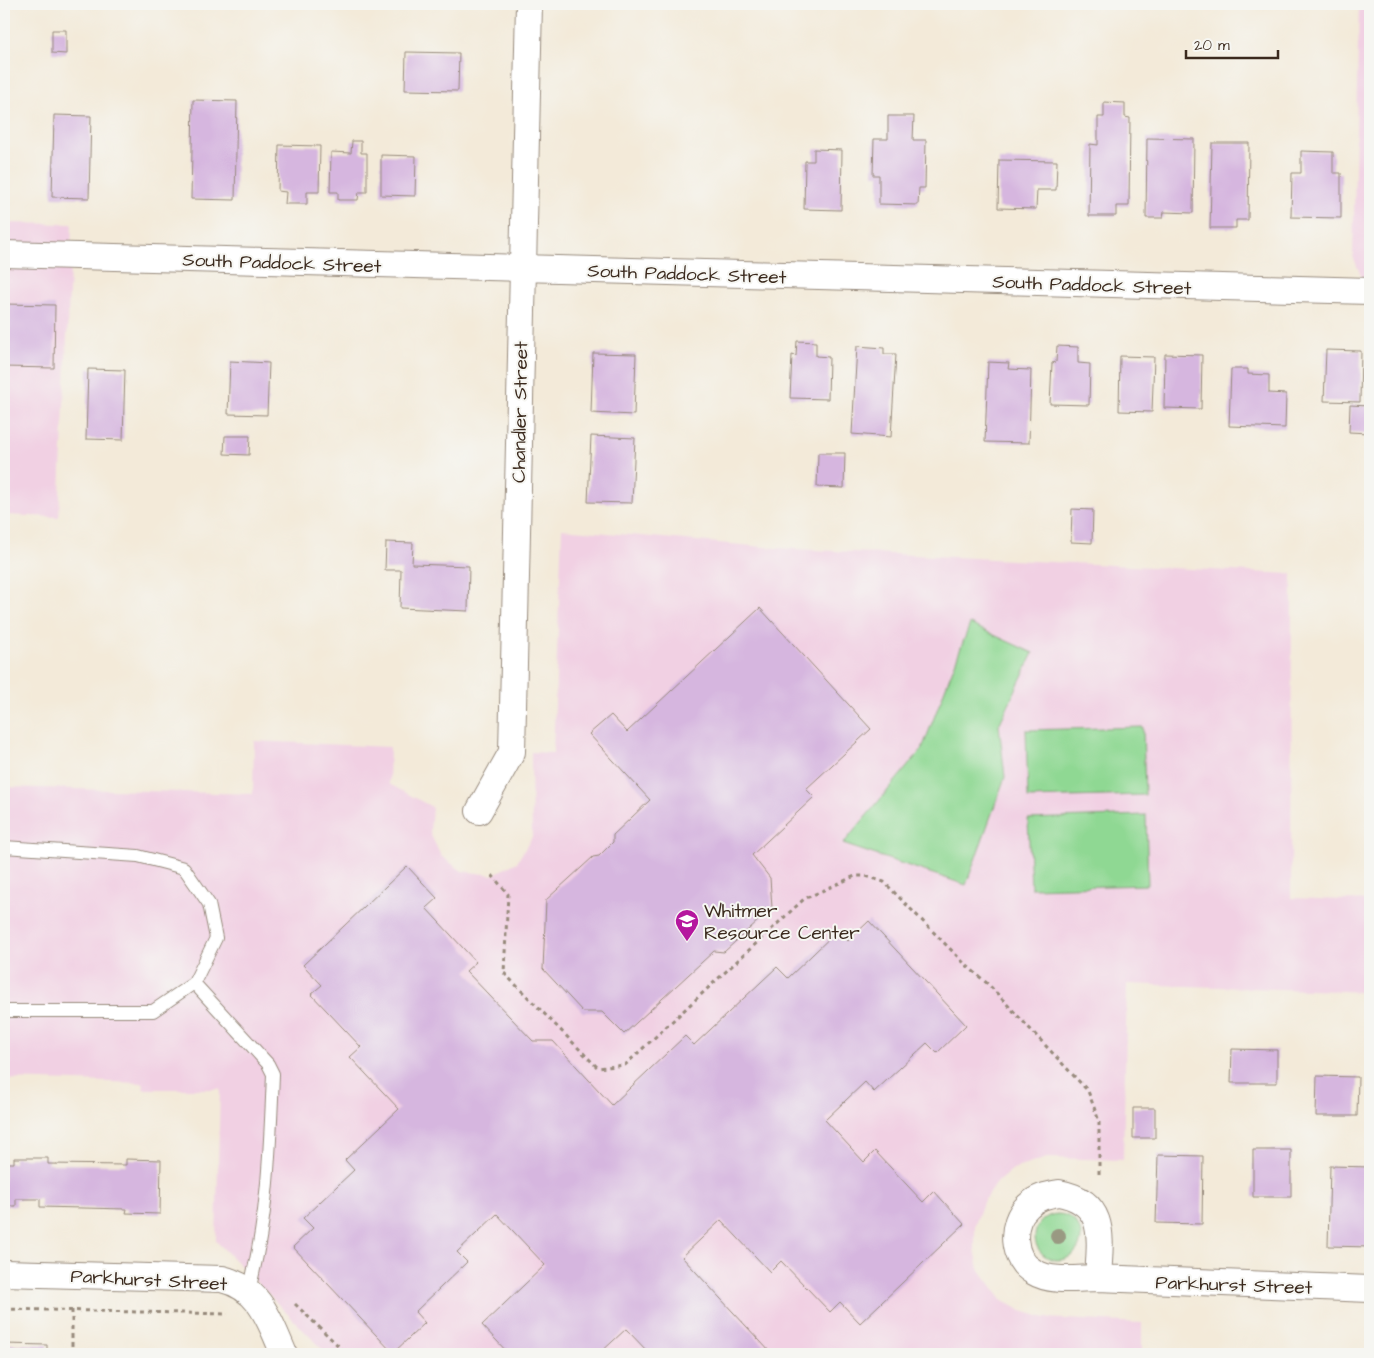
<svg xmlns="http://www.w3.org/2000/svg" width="1374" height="1358" font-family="'Architects Daughter',sans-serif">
  <rect width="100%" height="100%" fill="#f6f6f2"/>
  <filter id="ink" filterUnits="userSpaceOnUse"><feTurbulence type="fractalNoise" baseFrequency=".02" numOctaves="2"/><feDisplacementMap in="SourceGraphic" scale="10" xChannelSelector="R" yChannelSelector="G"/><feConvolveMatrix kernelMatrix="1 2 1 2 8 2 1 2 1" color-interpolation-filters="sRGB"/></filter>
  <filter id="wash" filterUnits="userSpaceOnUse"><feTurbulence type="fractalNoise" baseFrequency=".0096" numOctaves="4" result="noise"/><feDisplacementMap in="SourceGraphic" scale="20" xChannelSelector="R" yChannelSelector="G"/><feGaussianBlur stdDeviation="1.12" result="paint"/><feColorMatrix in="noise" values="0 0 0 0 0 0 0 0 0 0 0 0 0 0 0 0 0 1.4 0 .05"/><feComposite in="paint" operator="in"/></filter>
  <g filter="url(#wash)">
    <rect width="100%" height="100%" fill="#f3ead9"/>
    <path fill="#f1d0e3" d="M1359,4h11v294l-17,-42z
      M4,223l68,1 -13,293 -55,-2z
      M562,529l213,19 517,26 -1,324 79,3v91l-243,-8 -4,176 -76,-2 -34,11 -18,15 -12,18 -8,23v24l4,20 23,31 20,11 23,7 97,5v31h-815l-111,-113 4,-152h-77l1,-6 -140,-4v-292l249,7 1,-53 136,6 -1,37 43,23 -2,26 11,23 21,15 30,4 25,-13 15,-25 -1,-85 22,1z"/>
    <path fill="#8fd893" stroke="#658158" d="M970,624l63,29 -34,72 6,52 -39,108 -123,-41 79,-95z
      M1143,727l2,68 -117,3 -2,-68z
      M1146,815l2,70 -117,3 -3,-69z
      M1035 1237a23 23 0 1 1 46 0a23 23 0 1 1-46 0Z"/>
    <g id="blocks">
      <path fill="#d6b6df" d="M52,30h14v24l-14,-1z
        M406,52l53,1 -1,38 -53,-1z
        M193,100l44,1 -2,99 -44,-1z
        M1104,102l21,1v14l5,1 -1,88h-13v10h-27l1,-72 8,1v-28h6z
        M54,115l37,1 -2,82 -37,-1z
        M888,116h26l-1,24h13l-1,48h-6l-1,17 -39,-1v-29h-6l1,-36h14z
        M1147,138l47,1 -1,74 -29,-1 -1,6h-17z
        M352,141h9v12h6v39h-8l-1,8h-20v-8h-8l1,-40 20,1z
        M1212,143h37l-1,77h-12v8h-26z
        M279,145l41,1 -1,46h-12v12h-22l1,-12 -8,-1z
        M814,149l28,1 -1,60 -37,-1 1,-48h9z
        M1301,151l32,1v21h8v45l-50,-1 1,-44h9z
        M381,155l35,1 -1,40 -34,-1z
        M999,160l58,1 -1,29h-19l-1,19 -38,-1z
        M4,304l51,1 -1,63 -50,-1z
        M797,341l19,1v14l13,1 -1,42 -38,-1 2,-43 4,1z
        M857,346l27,2v6h12l-5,83 -39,-3z
        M1057,346l21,1v16l12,1 -1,41 -39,-1 2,-41 4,-1z
        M1326,350l35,1 -1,51 -36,-1z
        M593,353l43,1 -2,61 -43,-2z
        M1165,354l37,1 -1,54 -37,-1z
        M1120,356l34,1 -2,55 -33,-1z
        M230,361l39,2 -2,52 -39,-1z
        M988,362l21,1 -1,6 23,1 -2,73 -44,-1z
        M88,369l37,1 -2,70 -37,-1z
        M1231,369h17v5l21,1v18l17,1 -1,34 -56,-2z
        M1350,405l19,1 -1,27 -19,-1z
        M225,436h25l-1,19 -25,-1z
        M591,436l44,2 -3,65 -44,-1z
        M818,453h27l-1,35 -27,-1z
        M1072,509l21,1 -1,33 -21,-1z
        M386,542l27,1 -1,21 57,2 -1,45 -68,-3 1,-38h-16z
        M760,608l111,121 -65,60 8,8 -62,58 18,23 2,30 -48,44 -10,-1 -90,83 -22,-22h-19l-40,-43 3,-69 47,-43 6,-1 14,-14v-7l37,-35 -61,-66 22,-19 16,17z
        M407,866l30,32 -11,10 50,54 -10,9 67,70h20l59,64 73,-69 9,9 83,-78 11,11 50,-48 10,11 21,-20 97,104 -29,28 -10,-10 -53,49 -9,-10 -40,38 39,42 11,-11 48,51 11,-11 30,33 -104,99 -20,-21 -10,10 -49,-51 -11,11 -49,-52 -39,37 90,97h-122l-24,-25 -27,25h-90l-27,-29 63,-60 -48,-51 -40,38 10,10 -52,50 10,11 -32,30 -100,-106 20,-19 -10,-10 51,-48 -9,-10 54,-51 -49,-52 11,-10 -50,-53 11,-9 -19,-20z
        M1232,1049l45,1v33h-46z
        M1317,1076l41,1 -1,39h-41z
        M1133,1108h22v30h-22z
        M1253,1150h38v47h-38z
        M1158,1155l45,1 -1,68 -46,-1z
        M14,1158h34v6l78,1v-6l35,1 -1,54 -34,-1 1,-4 -87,-2v-8h-24v7h-12v-43h10z
        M1330,1166l40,1v80l-42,-1z
        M4,1344l43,1v9h-43z"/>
    </g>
  </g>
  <g filter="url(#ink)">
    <use href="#blocks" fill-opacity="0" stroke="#978a7c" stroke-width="1"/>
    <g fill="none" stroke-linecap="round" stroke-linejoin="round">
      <g stroke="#978a7c" stroke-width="14">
        <path id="service" d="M4,847l134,9 46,12 25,36 7,34 -22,45 -41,28h-149
          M194,983l74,81 5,10c-3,73 -5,145 -24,216"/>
      </g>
      <g stroke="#978a7c" stroke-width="28">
        <path id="minor" d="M4,254l1366,37
          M479,811l33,-59 17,-748
          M1059,1193c49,9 41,47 39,85 -20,0 -46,5 -64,-6 -23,-12 -25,-49 -6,-66 9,-9 19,-11 31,-13z
          M4,1273l218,6c39,9 48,43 62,75
          M1098,1278l272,11"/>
      </g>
      <path stroke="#978a7c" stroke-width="3" stroke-dasharray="4 4" stroke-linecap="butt" d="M492,875l16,19 -4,79 94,95 27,-3 179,-166 51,-23h11l18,6 81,82 24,21 99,106 11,30v57
        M295,1304l52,50
        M4,1309l224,5
        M72,1354v-44
        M647,1354l2,-1"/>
      <use href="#service" stroke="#fff" stroke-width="12"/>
      <use href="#minor" stroke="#fff" stroke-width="26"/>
    </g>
    <circle fill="#999982" cx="1058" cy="1236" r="8"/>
  </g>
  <defs>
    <g id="school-pin" transform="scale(1.25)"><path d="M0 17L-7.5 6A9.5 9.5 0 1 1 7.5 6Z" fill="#b5179e" stroke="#f6f6f2"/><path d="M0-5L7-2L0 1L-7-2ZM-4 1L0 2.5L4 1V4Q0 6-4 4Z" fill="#fff"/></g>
  </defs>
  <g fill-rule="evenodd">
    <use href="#school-pin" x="687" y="921"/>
  </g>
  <g text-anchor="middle" stroke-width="4" stroke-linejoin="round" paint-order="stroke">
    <g font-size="19" fill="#3b2a1e" stroke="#f6f6f2">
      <text transform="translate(282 262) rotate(2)" y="7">South Paddock Street</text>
      <text transform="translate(687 273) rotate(2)" y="7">South Paddock Street</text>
      <text transform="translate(1092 284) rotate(2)" y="7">South Paddock Street</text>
      <text transform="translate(519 412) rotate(-89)" y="7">Chandler Street</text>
      <text transform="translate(149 1279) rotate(3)" y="7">Parkhurst Street</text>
      <text transform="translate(1234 1284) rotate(2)" y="7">Parkhurst Street</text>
    </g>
    <g font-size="19" fill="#3b2a1e" stroke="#f6f6f2" text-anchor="start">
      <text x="704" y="917">Whitmer<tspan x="704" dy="22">Resource Center</tspan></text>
    </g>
  </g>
  <rect width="1374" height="1358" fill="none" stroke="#f6f6f2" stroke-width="20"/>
  <path d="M1186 50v8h92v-8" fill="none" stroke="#3b2a1e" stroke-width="2.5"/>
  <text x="1194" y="50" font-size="15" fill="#3b2a1e" stroke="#f6f6f2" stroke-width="4" paint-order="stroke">20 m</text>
</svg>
